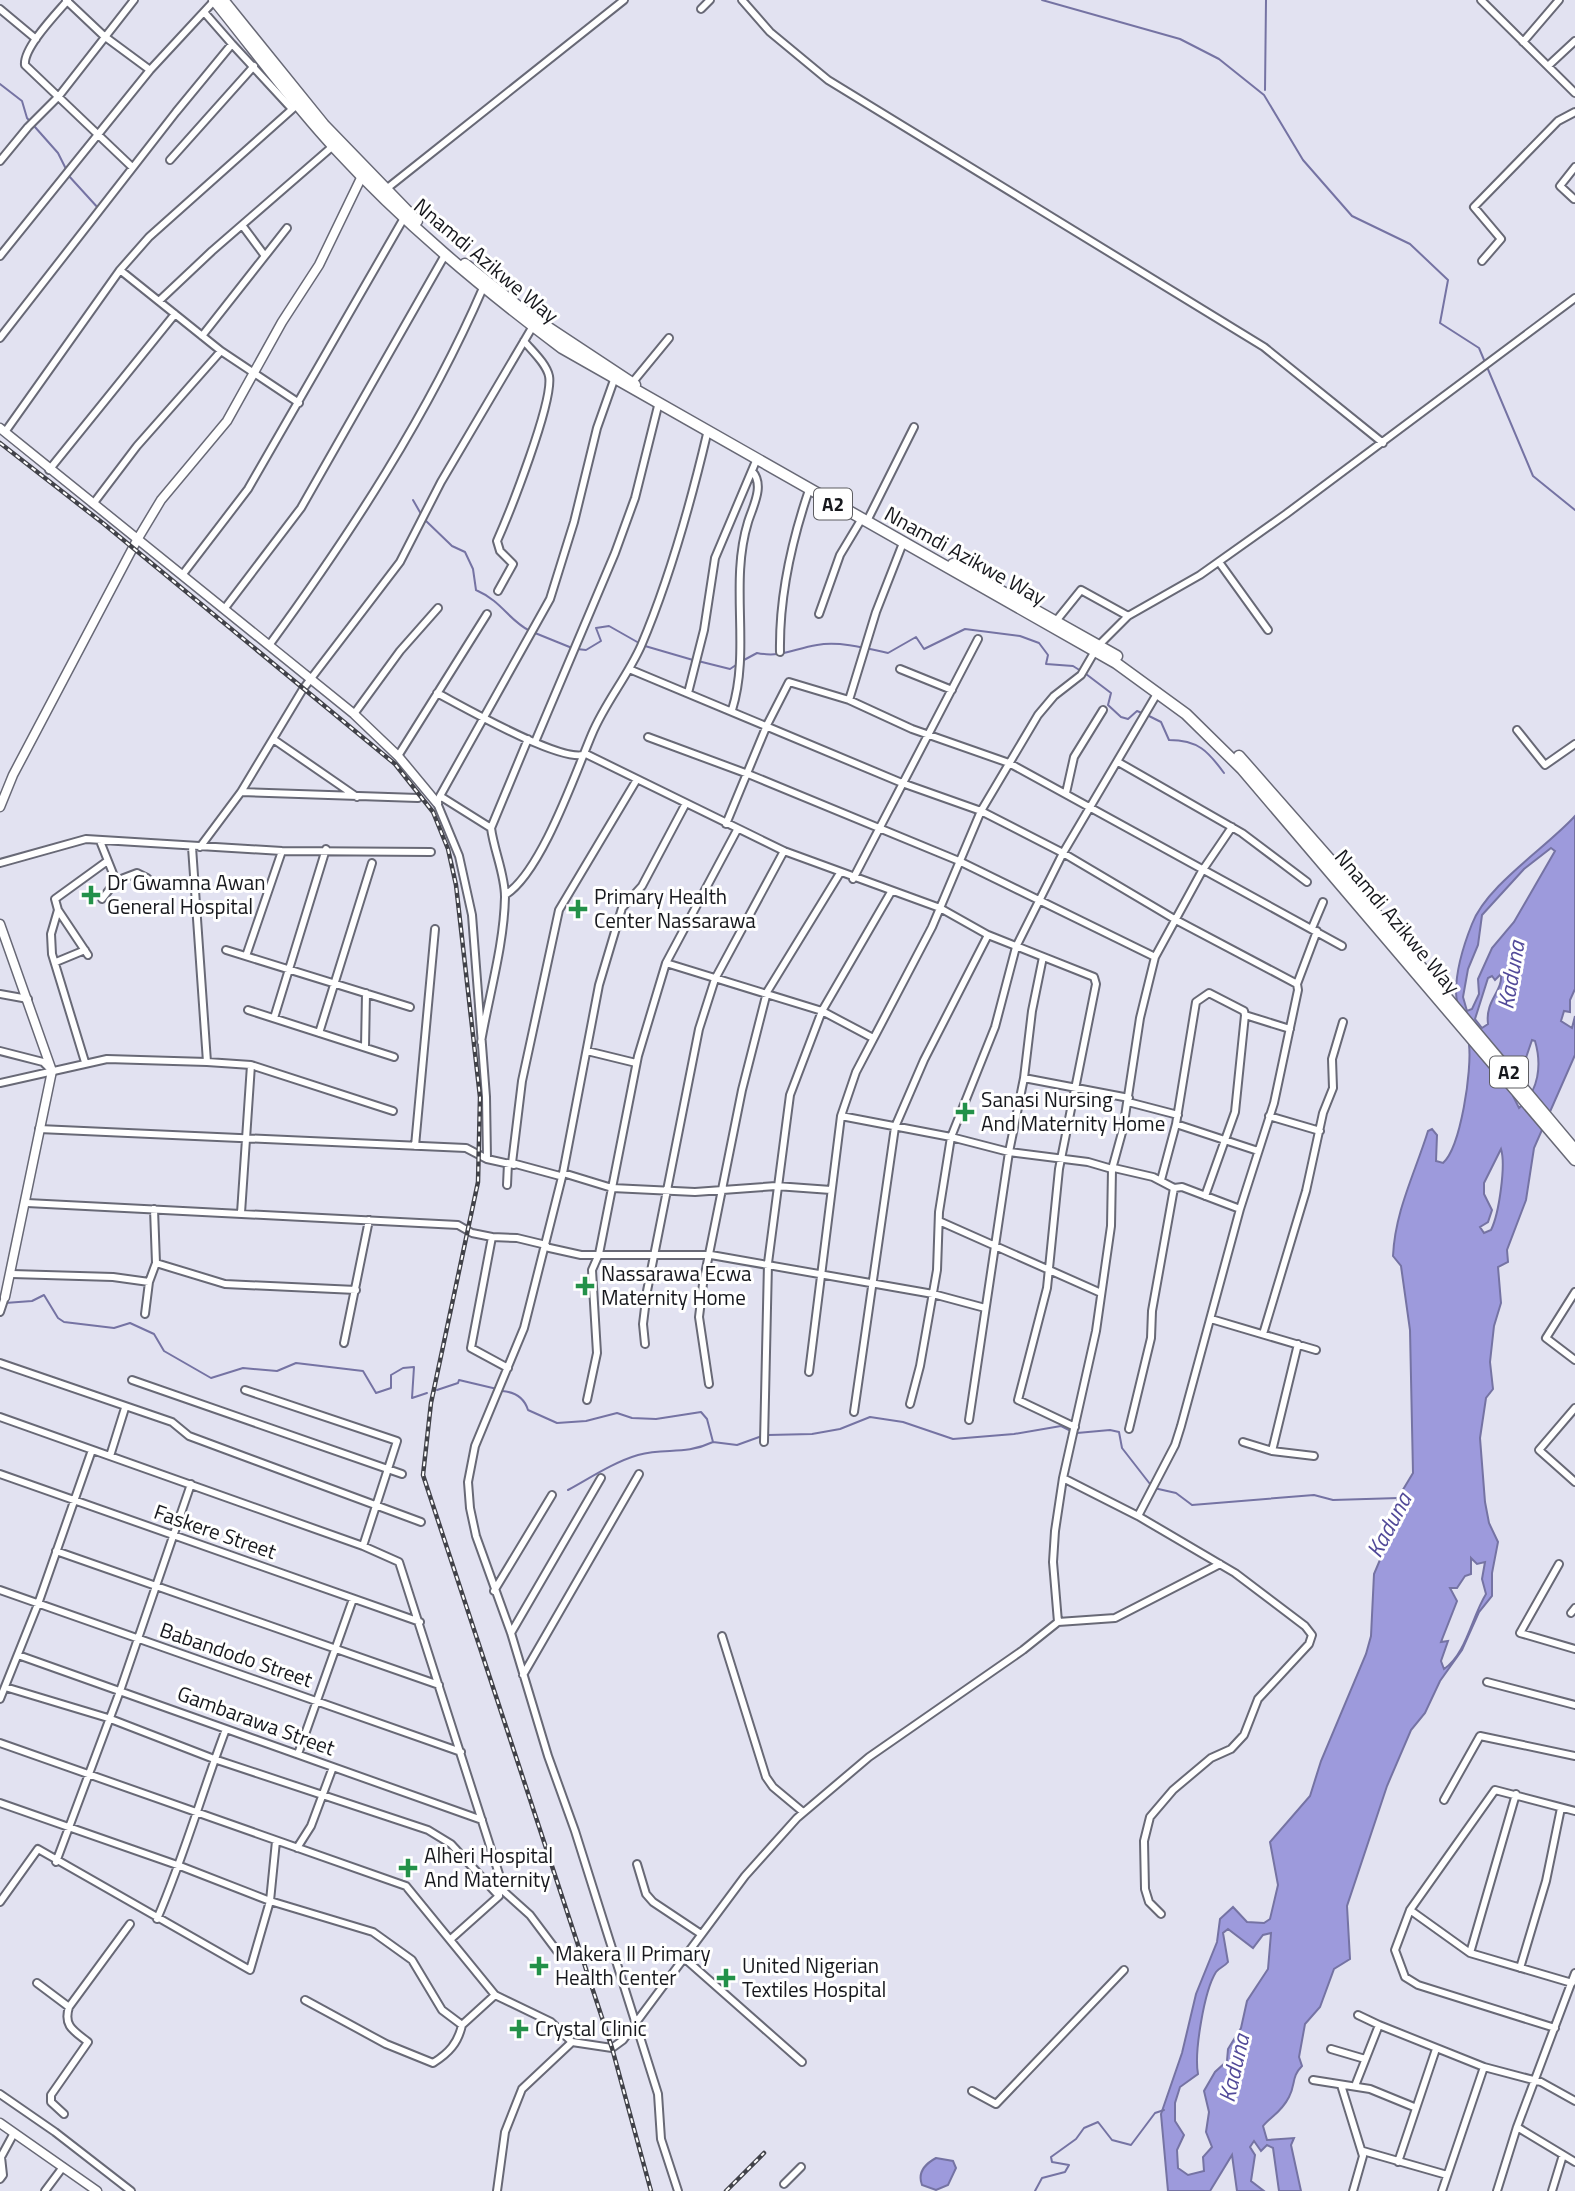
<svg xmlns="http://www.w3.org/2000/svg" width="1575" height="2191" font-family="'Titillium Web',sans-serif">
  <rect width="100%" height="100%" fill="#e2e2f1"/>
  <path fill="#9d9adc" stroke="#7573a3" stroke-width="2" fill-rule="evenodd" d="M1575,816v173l-5,11v12l-6,-1 -3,10 11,7 3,-12v39l-41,93 -8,52 -19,50 1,12 -10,5 3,36 -7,23 -4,36 3,27 -7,9 -6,40 5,64 4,21 9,19 -6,31v23l-13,16 -17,38 -22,31 -15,32 -14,17 -24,56 -40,120 3,53 -16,10 -14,38 -15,17 -6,33 3,9c-11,11 -6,18 -13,31 -8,16 -18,19 -26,29l4,14 27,-2 -3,7 10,46h-22l-6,-43 -6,-3 -6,6 -7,-10 -4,6 5,8 -4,26 13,10h-27l-5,-36 -22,36h-42l-7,-77 21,-61 14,-59 21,-52 3,-23 13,-12 14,15 17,1 6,-4 8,-34 -8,-43 40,-46 11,-35 45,-107 5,-18 3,-62 11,-26 13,-50 15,-25 -3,-143 -9,-64 -8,-10c2,-45 22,-83 35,-125l4,-2 5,6 -1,26 7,2c18,-16 29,-94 26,-118 -2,-18 -13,-35 -13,-53 0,-21 8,-48 16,-68 15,-39 74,-76 103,-108zM1551,848l4,3 -41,71 -22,26 -14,31 1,15 -7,15 -5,2 -4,-14 5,-28 10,-24 4,-30 42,-46zM1501,974c2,18 -16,26 -13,50l-6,4 -7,-9 13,-41 4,-2 3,4zM1532,1040l3,1c7,24 4,50 -16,67l-6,-12zM1501,1149c5,16 -2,65 -10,81l-7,3 -4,-6 8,-5 4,-12 -8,-16v-11zM1471,1558l6,6 8,-2 -3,17 4,15c-14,22 -20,61 -42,75l-3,-8 7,-20 -7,1 16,-41 -7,-13h7l8,-12 6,-2zM1228,1929l25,19 10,-13 8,-2 -3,36 -21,32 -6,27 -13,21 -1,12 -12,11 -11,19 5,21 -3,20 6,15 -9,10 1,14 -16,4 -10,-7 -1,-18 7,-15 -9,-14v-18l5,-16 18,-13c-4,-21 6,-83 18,-102 4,-5 8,-5 12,-10l-5,-29z
    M936,2158l17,3 3,7 -8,17 -12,5 -14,-5c-5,-13 3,-21 14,-27z"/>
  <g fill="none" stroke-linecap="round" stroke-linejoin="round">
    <path stroke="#7573a3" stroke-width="2" d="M1042,0l138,39 39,20 45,36 39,65 49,56 58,28 38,36 -8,43 39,25 54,128 42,34
      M0,84l22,17 5,17 31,35 8,16
      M1265,90l1,-90
      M68,175l31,34
      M413,500l8,14
      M424,519l28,27 13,6 8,17 3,21c27,12 32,30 54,41
      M535,633l37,15
      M645,646l48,14
      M577,649l9,1 15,-9 -5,-13 13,-2 30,17
      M744,660l13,-7c24,5 36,-4 60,-8 22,-4 49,3 71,8l28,-16 8,12 41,-20 55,7 19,7 9,12 -2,9 27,2 8,5
      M698,661l32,8 6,-4
      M1086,674l25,19 -3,12 13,12 7,2 9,-8 5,2
      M1147,715l14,7 8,18c29,0 39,11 55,33
      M5,1303l27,-2 12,-6 14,23 6,4 50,6 16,-5 24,11 10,17 47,27 32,-10 34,3 19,-8 67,8 13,22 15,-5v-13l12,-7 11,-1 -2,31 15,-5
      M437,1390l21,-7 1,-3 38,9
      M502,1391c13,1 22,6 26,19l29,13 29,-2 31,-8 15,5 24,1 45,-7 6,7 6,23 24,3 25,-9
      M1077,1433l33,-3 9,2 3,16 28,36
      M768,1435l44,-1 28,-5 30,-12 33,5 50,17 61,-5 47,-8 10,5
      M1154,1488l22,5 16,12 122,-10 19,5 66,-2
      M568,1490c22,-12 46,-28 70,-35 29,-8 45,1 75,-13
      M1035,2191l7,-13 23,-6 4,-7 -17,-3 -1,-5 25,-18 8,-11 14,-6 14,18 19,5 24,-32 9,-3"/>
    <g stroke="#686976" stroke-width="10">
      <path id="minor" d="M66,0l38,36 46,34
        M68,0c-12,14 -45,48 -43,65l107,102
        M742,0l28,32 58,48 436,267 119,96
        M1481,0l94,93
        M0,9l36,30
        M701,9l9,-9
        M1523,42l36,-42
        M232,44l60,65
        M1548,66l27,-25
        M170,160l84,-94
        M0,161l28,-34 31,-31 75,-96
        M385,190l239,-190
        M1574,199l-14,-13 15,-19
        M0,256l150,-186 64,-69
        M265,256l22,-28
        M1482,261l19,-22 -27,-32 84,-86 17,-9
        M120,270l101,81 78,52
        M159,301l53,-50 121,-105
        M202,336l63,-80 -23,-31
        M0,338l176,-226 56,-68 -28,-32
        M632,383l37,-45
        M5,432l115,-162 29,-33 149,-133
        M49,470l126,-156
        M93,504l44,-58 84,-95
        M869,517l45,-90
        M1219,562l49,68
        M183,574l65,-85 156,-271
        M498,591l15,-27 -13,-13 -3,-10c12,-27 57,-140 52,-165 -3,-13 -17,-25 -25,-35
        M225,608l76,-100 144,-253
        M819,614l21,-59 21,-35
        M1056,621l25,-31 47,26
        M270,644c81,-111 158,-229 213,-356
        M1099,645l29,-29 72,-41 86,-61 289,-216
        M780,652c-1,-56 11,-109 29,-162
        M629,669l273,114 79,28 82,42 113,67 121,64
        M900,669l52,21
        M437,693c25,13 127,72 149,61l198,97 156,57 48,27 106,42 2,7 -37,185 -12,119 -29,112 57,27
        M688,693l16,-63 11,-72 41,-97
        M849,700l27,-88 27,-69
        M732,710c19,-61 -3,-126 16,-188 5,-16 17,-37 4,-51
        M354,714l46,-63 38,-43
        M1517,730l28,35 30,-21
        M648,737l100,37 211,87 196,96
        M273,739l84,58
        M535,742l80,-189 20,-55 23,-92
        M398,756l89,-142
        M1118,762l124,71 65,49
        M241,792l177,6
        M1066,793l8,-36 29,-47
        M440,796l110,-197 24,-77 23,-94 17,-48
        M726,824l41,-99 22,-43 60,18 63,29 97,34 333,183
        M491,828l37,-89
        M100,841l16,40 -14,18
        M192,847l15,215
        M200,847l41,-55 62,-103 97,-127 41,-80 92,-156
        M0,863l86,-24 196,12 149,1
        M853,879l125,-240
        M116,881l21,-8 10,5 10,10
        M505,895c36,-22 70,-121 87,-161 13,-31 35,-57 49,-88 29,-68 49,-140 66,-212
        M58,910l-7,24 1,20 33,108
        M1312,928l11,-26
        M226,950l184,57
        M88,955l-30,-45 -3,-11 51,-37
        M246,956l36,-105
        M56,962l29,-12
        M666,963l156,48 51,27
        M0,994l28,5
        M248,1010l146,47
        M1245,1015l45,14
        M274,1018l52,-169
        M319,1033l53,-170
        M481,1042c8,-47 23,-97 24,-145 0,-23 -11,-46 -14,-69l-51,-32 -3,7 22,53 13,59 14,182 1,62 27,6
        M365,1047l1,-54
        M0,1051l43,11 7,7
        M587,1051l49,12
        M1024,1078l105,20
        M0,1083l107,-24 100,3 44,3 142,46
        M1128,1102l50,13
        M1269,1116l51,15
        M1176,1124l82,27
        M39,1129l427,19 21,11
        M415,1146l20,-217
        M1114,1168l39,9 21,11 8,-1 58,22
        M1112,1169l11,-40 17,-111 15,-61 47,-86 30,-44
        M563,1173l36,-188 23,-77 20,-22 43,-81
        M560,1176l-48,-13 10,-82 37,-171 77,-129
        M1161,1180l15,-56 20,-122 13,-9 35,18 1,4 -10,97 -30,84
        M507,1185l1,-22
        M27,1203l431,22 14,8 20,4 -21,111 37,20
        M241,1213l10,-148
        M939,1221l162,72
        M492,1237l25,1 29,7
        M545,1247l36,8h130l222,39 52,14
        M156,1263l69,21 131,6
        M12,1274l101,3 36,5
        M1575,1292l-29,46 29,22
        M0,1312l5,-15
        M145,1314l4,-32 7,-19 -2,-54
        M1211,1319l105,31
        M1263,1334l43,-143 17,-78 10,-25 -1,-29 11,-37
        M344,1343l25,-123
        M645,1344l-2,-20 4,-33 52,-262 16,-50 69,-128
        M0,1363l172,59 17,14 232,86
        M809,1372l32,-256
        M132,1380l270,94
        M709,1384l-10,-67 4,-33 39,-194 25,-98 73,-119
        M245,1390l152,51 -34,105
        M587,1400l10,-47 -5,-83 7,-16 39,-198 28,-93 71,-133
        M910,1404l10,-38 17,-96 2,-58 12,-75 44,-110 21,-80 47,-94 95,-161
        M1575,1408l-36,42 36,32
        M854,1412l41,-285 29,-67 64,-125
        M0,1417l363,129 36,16 100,312v22l-47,42
        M969,1420l40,-268 15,-74 8,-67 11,-54
        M1129,1429l22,-91 1,-27 22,-123
        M764,1442l4,-179 22,-168 32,-84 69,-119
        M1243,1442l29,9 42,5
        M1272,1451l26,-107
        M110,1456l15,-48
        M0,1474l420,148
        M1063,1478l75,38 37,-71 6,-19 59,-217 34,-106 24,-113 -1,-6 20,-53
        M1138,1516l97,57 70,53 7,9 -3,9 -51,55 -14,36 -13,14 -20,9 -38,32 -23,27 -6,24 1,48 4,13 12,12
        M56,1551l383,134
        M1559,1564l-39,69 55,16
        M0,1590l461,162
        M494,1591l58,-96
        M1571,1613l4,-5
        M1058,1622l57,-4 105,-54
        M511,1633l90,-155
        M722,1636l44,141 7,10 30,25
        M18,1655l464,165
        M523,1675l116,-201
        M1487,1682l88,23
        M5,1687l103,31 106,41 214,71 23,14 48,52
        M0,1699l38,-95 54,-154
        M0,1743l406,143 89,109 56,27 21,20 40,6 11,-8 122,-164 52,-58 72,-61 154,-107 35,-28 -5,-60 2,-31 8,-53 33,-147 15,-105 1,-57 -24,-7 -79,-10 -58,-15 -110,-21 15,-44 76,-145 49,-116 57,-96 16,-19 27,-21 14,-24
        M298,1754l55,-155
        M1444,1800l36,-64 95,20
        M0,1803l180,63 90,35 103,31 39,28 30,50 20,15 33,-30
        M297,1848l14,-22 22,-59
        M56,1862l64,-171 71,-207
        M637,1864l9,30 7,8 48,32
        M500,1888l30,27 27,36
        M0,1902l38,-53 212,121 20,-69 6,-60
        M1410,1910l60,43 46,-159
        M157,1919c27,-62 45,-127 69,-190
        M1470,1953l102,30
        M683,1957l119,105
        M1520,1968l26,-87 15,-73
        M37,1983l32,24
        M305,2000l81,44 47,19c16,-10 25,-20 29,-38
        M1358,2015l21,10
        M1555,2028l-137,-43 -13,-8 -10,-27 15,-40 85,-120 80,21
        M1331,2049l34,10
        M1313,2080l57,9 44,18
        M1341,2085l22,71 -10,35
        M1355,2086l24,-61 105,42 57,15 34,19
        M972,2091l24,13 128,-134
        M0,2094l55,38 76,59
        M64,2114l-13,-12v-7l37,-53c-14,-11 -25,-16 -19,-35l61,-83
        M1517,2127l58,35
        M1363,2151l84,24
        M1398,2162l38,-113
        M0,2179l3,-4 -2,-18 13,-24
        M784,2184l17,-17
        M45,2191l18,-24
        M497,2191l8,-59 17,-43 50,-47
        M678,2191l-17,-52 -3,-45 -83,-263 -27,-75 -37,-123 -35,-97 -6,-28 -2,-26 7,-36 49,-118 39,-155 49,15 83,4 81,-6 55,4
        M1442,2191l42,-124
        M1497,2191l20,-64 58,-154
        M1552,2191l11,-36"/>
    </g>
    <g stroke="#686976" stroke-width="11">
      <path id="major" d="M0,428l354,286 44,42 39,47
        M0,807l13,-32 124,-235 24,-40 66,-79 55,-99 37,-57 43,-89
        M0,924l52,147 -47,226
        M0,2123l97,68"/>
    </g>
    <g stroke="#686976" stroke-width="13">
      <path id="highway" d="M214,0c40,49 78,102 121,148 69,75 146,139 227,200l554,315 70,51 56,55 333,391
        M223,0l101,125 93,96
        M465,264l64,51 106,70
        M953,564l164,92
        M1239,756l109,124 227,270"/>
    </g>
    <use href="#minor" stroke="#fff" stroke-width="6"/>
    <use href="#major" stroke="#fff" stroke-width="8"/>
    <use href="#highway" stroke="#fff" stroke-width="10"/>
    <g stroke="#414249" stroke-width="4.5">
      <path id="rail" d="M0,443l104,81 291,240 38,48 15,37 8,36 24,212 -2,85 -47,221 -8,72 189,573 39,143
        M726,2191l38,-38"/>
    </g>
    <use href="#rail" stroke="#fff" stroke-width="2" stroke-dasharray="5" stroke-linecap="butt"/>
  </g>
  <g fill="#239149" stroke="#fff" stroke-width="2.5">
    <path d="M87.5 884.5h7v7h7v7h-7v7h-7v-7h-7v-7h7z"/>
    <path d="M574.5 898.5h7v7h7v7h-7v7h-7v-7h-7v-7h7z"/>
    <path d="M961.5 1101.5h7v7h7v7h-7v7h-7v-7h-7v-7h7z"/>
    <path d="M581.5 1275.5h7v7h7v7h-7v7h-7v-7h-7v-7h7z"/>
    <path d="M404.5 1857.5h7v7h7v7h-7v7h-7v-7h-7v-7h7z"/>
    <path d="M535.5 1955.5h7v7h7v7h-7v7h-7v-7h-7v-7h7z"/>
    <path d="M722.5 1967.5h7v7h7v7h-7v7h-7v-7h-7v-7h7z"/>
    <path d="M515.5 2018.5h7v7h7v7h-7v7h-7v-7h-7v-7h7z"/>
  </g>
  <g text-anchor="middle" stroke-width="6" stroke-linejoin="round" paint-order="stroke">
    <g fill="#fff" stroke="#5d5d61" stroke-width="2">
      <rect x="814" y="488.5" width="38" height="31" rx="5"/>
      <rect x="1490" y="1056.5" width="38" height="31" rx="5"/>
    </g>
    <g font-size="19" font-weight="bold" fill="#17181d">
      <text x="833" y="511">A2</text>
      <text x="1509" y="1079">A2</text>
    </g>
    <g font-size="21" fill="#17181d" stroke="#fff">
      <text transform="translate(486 261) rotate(40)" y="7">Nnamdi Azikwe Way</text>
      <text transform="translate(965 556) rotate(29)" y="7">Nnamdi Azikwe Way</text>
      <text transform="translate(1397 922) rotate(50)" y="7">Nnamdi Azikwe Way</text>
      <text transform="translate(215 1532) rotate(19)" y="7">Faskere Street</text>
      <text transform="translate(236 1655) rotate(19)" y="7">Babandodo Street</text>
      <text transform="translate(256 1721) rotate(20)" y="7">Gambarawa Street</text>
    </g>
    <g font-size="21" fill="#17181d" stroke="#fff" text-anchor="start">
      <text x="107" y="890">Dr Gwamna Awan<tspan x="107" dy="24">General Hospital</tspan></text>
      <text x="594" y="904">Primary Health<tspan x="594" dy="24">Center Nassarawa</tspan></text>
      <text x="981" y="1107">Sanasi Nursing<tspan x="981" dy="24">And Maternity Home</tspan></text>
      <text x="601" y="1281">Nassarawa Ecwa<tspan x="601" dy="24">Maternity Home</tspan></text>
      <text x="424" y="1863">Alheri Hospital<tspan x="424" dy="24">And Maternity</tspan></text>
      <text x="555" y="1961">Makera II Primary<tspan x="555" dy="24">Health Center</tspan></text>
      <text x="742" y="1973">United Nigerian<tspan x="742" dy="24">Textiles Hospital</tspan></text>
      <text x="535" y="2036">Crystal Clinic</text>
    </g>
    <g font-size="23" font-style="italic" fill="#524a99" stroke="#fff">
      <text transform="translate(1511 975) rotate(-80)" y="8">Kaduna</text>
      <text transform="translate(1389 1525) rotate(-62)" y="8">Kaduna</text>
      <text transform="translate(1234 2068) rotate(-77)" y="8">Kaduna</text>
    </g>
  </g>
</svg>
